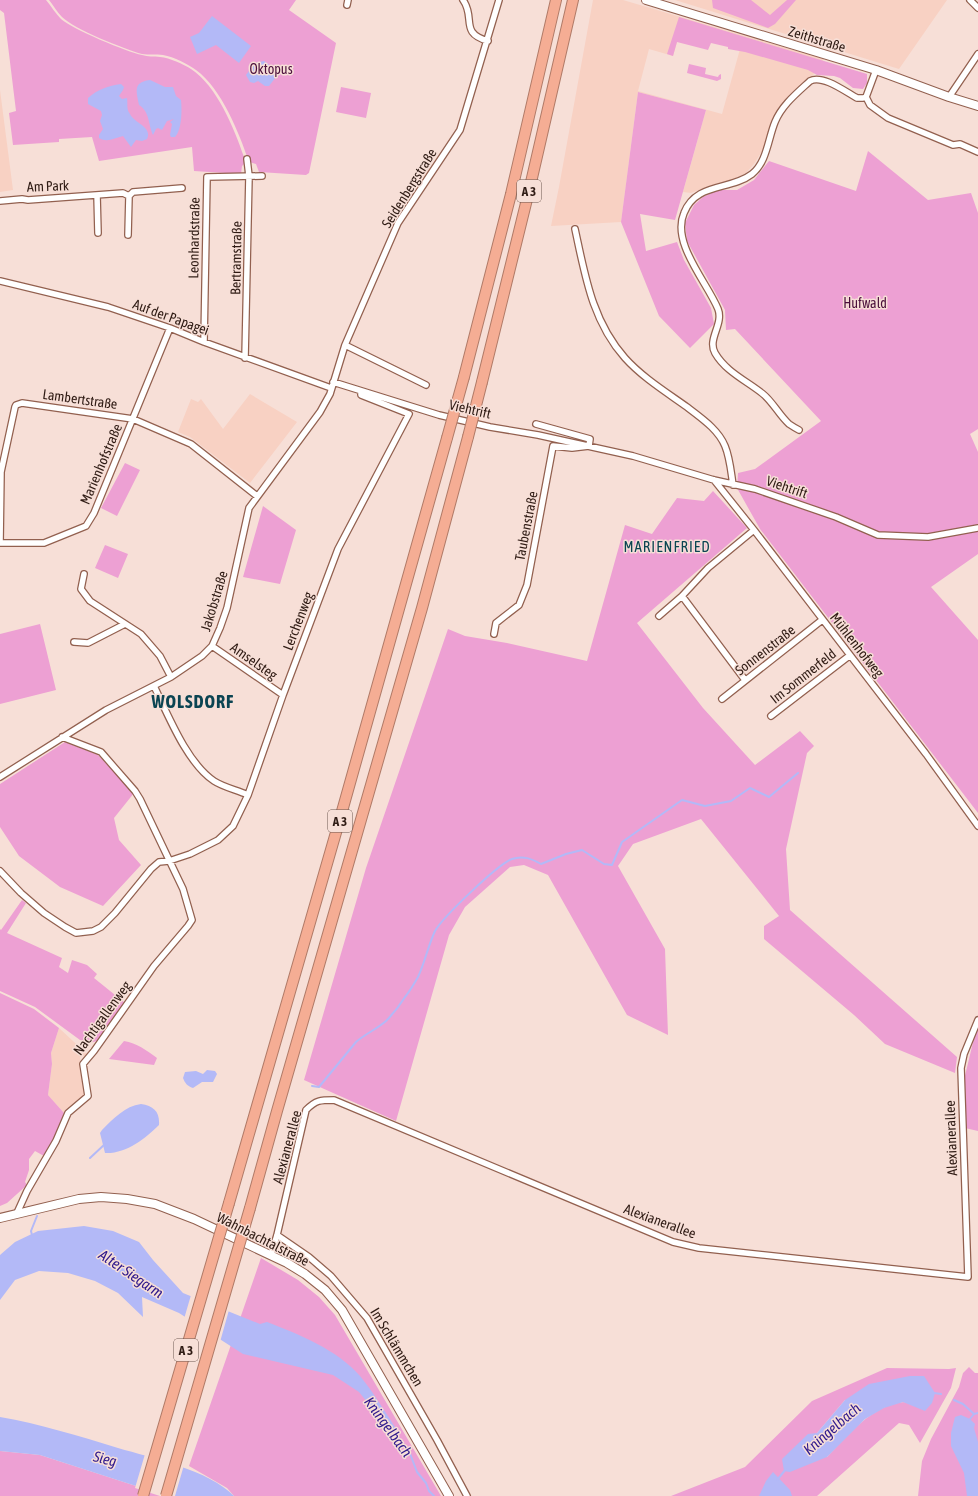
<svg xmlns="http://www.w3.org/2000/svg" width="978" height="1496" font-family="'Asap Condensed',sans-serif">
  <rect width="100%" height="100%" fill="#f7dfd7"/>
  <path fill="#f8d1c3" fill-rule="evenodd" d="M593,0h30l201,59 -10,15 -35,33 -7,13 -8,28 -10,16 -8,9 -14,7 -17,4 -24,9 -8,-1 23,-82 -68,-18 -17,130 -70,4 8,-39zM680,32l60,17 -18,65 -84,-23 11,-42 24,7z
    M675,0h272l-48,69z
    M0,90l13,100 -13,2z
    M250,394l47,28 -47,61 -60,-46 -12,-5 13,-33 7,3 3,-3 22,30z
    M59,1028l29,27 -8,2 4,40 -20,16 -16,-18 4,-31 -1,-11z"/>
  <path fill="#eda0d3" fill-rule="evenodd" d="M0,0h46c5,6 10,14 15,19 11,10 66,33 81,36 6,2 12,1 18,2 10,1 23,7 31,12 26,17 43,59 53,88l1,6 -3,3 -1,8 -47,-3 -2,-24 -93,14 -7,-24 -33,2v3l-46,3 -4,-32 7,-2 -12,-98 -4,-3z
    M49,0h247l-7,10 47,33 -27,130 -3,2 -47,-3 -3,-8 -7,-2c-10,-29 -27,-73 -53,-92 -8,-6 -22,-13 -33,-15 -7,-1 -14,0 -21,-1 -18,-5 -68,-25 -80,-37 -5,-5 -9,-12 -13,-17z
    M712,0h39l19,15 17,-15h9l-21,24 -7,4 -55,-20z
    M679,17l188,57v9l-4,6 -10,-1 -13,-10 -6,-2 -17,-1 -9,-5 -63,-18 -17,-3v-2l-17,-4 -3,7 -31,-8 -4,14 -6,-2z
    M689,64l17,4 -1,6 13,3 1,-2 2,-1v5l-4,2 -30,-8z
    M341,87l30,6 -5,25 -30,-6z
    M638,92l68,18 -31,110 -35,-6 6,37 31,-9 7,18 27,48 3,16 -24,24 -31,-32 -38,-94z
    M868,151l60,49 43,-7 7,20v216l-8,5 8,18v102l-47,33 47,53v173l-218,-284 -23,-41 1,-15 17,-4 66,-48 -86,-92 -9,1 -1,-20 -38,-69 -2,-18 9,-18 9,-8 15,-7h19l17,-10 15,-19 87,30z
    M125,463l15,7 -23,46 -16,-8z
    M713,491l34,37 -110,95 66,85 52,57 45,-34 14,15 -7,7 -21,96 4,61 167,147 -2,16 -70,-29 -31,-29 -90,-76v-13l15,-10 -78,-97 -68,25 -15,22 47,83 3,86 -41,-20 -79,-140 -24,-10 -14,2 -45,40 -16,28 -53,186 -92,-41 62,-212 82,-239 17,7 42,7 80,18 38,-136 27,9 25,-36 27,3z
    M263,506l33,24 -16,54 -37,-7z
    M105,545l23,9 -10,24 -23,-10z
    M40,624l16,66 -56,14v-70z
    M65,742l33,13 36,38 -20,25 5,22 22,25 -38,41 -43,-19 -41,-31 -19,-29v-43z
    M22,900l4,3 -19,30 55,25 -3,9 9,6 4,-13 15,5 10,9 -3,4 31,25 -25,37 -10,3 -10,-3 -45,-33 -35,-16v-62l1,1z
    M0,993l34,16 25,19 -8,25 1,11 -4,31 16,18 -10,26 -10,17 -9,-5 -6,8v11l-4,12 2,3 -20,18 -7,3z
    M978,1027v104l-13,-3 -2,-44 12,-50z
    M124,1041c13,2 22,9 33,17l-3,7 -45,-6z
    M261,1258l37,22 21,17 16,18 106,181h-207l-7,-8 -38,-22z
    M969,1367l6,6h3v123h-60l4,-35 9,-22 28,-52 4,-14z
    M887,1368l62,1 7,-1 -5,20 -31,55 -11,-18 -10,-2 -82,73h-146l74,-29 67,-66zM845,1400l87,3c-9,0 -19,-2 -28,-1 -32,3 -56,33 -77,55l-10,-24z
    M0,1451l40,4 127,41h-167z"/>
  <path fill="#b3b9f7" d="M212,16l39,30 -12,17 -23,-18 -19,9 -7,-17 9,-4z
    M264,61l11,8 1,8 -7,9h-4l-7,-5 -4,2 -4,-1 -4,-7 9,-12z
    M150,80l15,7h8l3,9 5,4c1,10 1,30 -6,37h-4l-1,-2 2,-11 -2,-2 4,-3 -7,2 -5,9 -4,-2 -2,1 -3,6c-5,-11 -3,-23 -14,-30 -3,-14 -6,-23 11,-25z
    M121,84l3,3 -1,3 -4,6 3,3 5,-1c1,6 -1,11 3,16 4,9 23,13 17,25l-5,2 -6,-1 -5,7 -8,-11c-8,2 -16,7 -24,2v-3l4,-6 -3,-8 2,-6 -1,-4 -13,-7v-6c10,-9 20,-12 33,-14z
    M207,1070l8,1 2,3 -4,8h-11l-9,6c-6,-2 -8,-5 -10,-10l2,-6 11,-1 7,3z
    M141,1104c13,2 19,8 18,21 -14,14 -33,29 -54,28l-5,-20 2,-3c11,-11 23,-24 39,-26z
    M84,1226l29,5 26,11 14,18 30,33 77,31 7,-2c31,12 71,28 93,54 14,17 25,36 37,54l1,7 -5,-3 -34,-42 -26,-17 -90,-21 -64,-41 -37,-16 1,20 -25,-24 -23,-12 -27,-8 -29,-2 -24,9 -15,20v-45l15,-13 23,-11z
    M910,1376h14l11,17 -3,10 -7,8 -22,-9 -19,6 -19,11 -38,38 -37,15 -6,-1 -2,-12 26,-25 9,-1 28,-33 24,-16z
    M961,1415l9,4 5,5 -1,4 4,14v54h-11l-3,-23 -13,-27v-13l4,-16z
    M0,1417c40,7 79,19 118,31 34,10 91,22 116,48h-67l-127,-41 -40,-4z
    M773,1472l17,18 2,6h-33l7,-15z"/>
  <path fill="#f7dfd7" d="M191,1295l38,15 -9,32 -36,-23z
    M145,1454l39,11 -9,31h-15l-25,-8z"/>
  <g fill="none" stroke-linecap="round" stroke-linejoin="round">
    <path stroke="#b3b9f7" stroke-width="2" d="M312,1086l7,1 37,-45c9,-8 21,-13 30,-21 7,-7 14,-16 19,-24 5,-6 9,-13 13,-20 7,-15 10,-31 17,-46 8,-14 63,-67 77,-72 11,-4 20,0 29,5l25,-10 16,-4 22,14 8,1 10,-23 60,-42 23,6 26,-5 19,-13 19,9 29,-24
      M90,1158l15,-14
      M32,1235l-1,-4 6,-15
      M934,1393l7,1
      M954,1400l9,4 11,10 4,-1
      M970,1419l4,-5
      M397,1436l12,15 8,21 9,11 3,8 5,5
      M777,1480l9,-11"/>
    <g stroke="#92604f" stroke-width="8">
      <path id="street" d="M463,0c13,18 -4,33 25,41
        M970,0l8,8
        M347,5l1,-5
        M866,97l4,8 18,13 65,27 7,-1 18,8
        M949,97l29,-43
        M97,195l1,38
        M0,201l22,-2 6,1 95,-7 6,3 4,-4 49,-4
        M575,229c10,46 17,92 50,129 17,19 41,34 62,49 14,11 31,22 38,39 5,12 6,26 8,39
        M128,235l1,-39
        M0,281l108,26 62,21 34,14 127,46
        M204,342l3,-165 55,-1
        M345,345l81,40
        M245,358l4,-182 -2,-17
        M333,382l106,33 51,12 48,8 95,21 81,24 41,9 81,28 42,18 50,2 50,-9
        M799,430c-4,-2 -7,-4 -10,-6 -10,-9 -16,-22 -26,-30 -16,-13 -37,-22 -48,-41 -8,-14 9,-29 3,-44 -11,-27 -47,-66 -34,-96 12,-31 46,-22 68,-39 15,-12 16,-35 23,-52 7,-17 22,-29 35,-41 12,-7 36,11 47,17h6l3,-1 10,-27
        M714,480l40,50 172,224 52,72
        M0,543l1,-71 14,-65 1,-2 6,-2 111,16 58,25 66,52
        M0,543h44l42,-17 8,-13 76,-185
        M84,574l-3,15 9,12 51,33 19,22 11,21
        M682,596l63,84
        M659,616l23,-20 26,-28 46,-38
        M494,634l2,-11 23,-18 8,-20 26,-139 19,2 17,-2 1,-7 -54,-15
        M74,642l14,1 37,-19
        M212,646l71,49
        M154,686c14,29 33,77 60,95 9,6 23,9 34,14
        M722,699l100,-79
        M771,716l78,-60
        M0,777l106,-67 65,-33 31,-21 10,-10 8,-18 7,-20 22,-100 71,-96 10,-18 15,-49 53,-122 62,-93 39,-130
        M0,871l21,22 23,20 21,14 11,6 17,-2 8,-4 14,-14 36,-44 8,-7 10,-1 21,-7 28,-14 15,-14 15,-31 35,-100 55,-146 71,-135 -48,-19v-3
        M17,1213l10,-22 29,-50 12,-28 20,-17 -5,-32 11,-13 60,-85 34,-40 4,-6 -9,-31 -43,-90 -5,-8 -34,-39 -39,-15
        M277,1235l32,22 22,19 36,42 70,122 30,56
        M271,1255l6,-20 29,-125c10,-10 14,-10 28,-10l339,142 26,6 269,29 -7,-209 3,-14 14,-34"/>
    </g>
    <g stroke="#92604f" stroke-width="10">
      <path id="secondary" d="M646,0l230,70 73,27 29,9
        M0,1218l79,-19 22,-2 26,2 28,5 39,15 93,44 18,11 20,16 17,20 107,186"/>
    </g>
    <g stroke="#b07a67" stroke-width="12">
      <path id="highway" d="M464,377l47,-183 45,-194
        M482,382l47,-191 44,-191
        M229,1203l110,-381 108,-384
        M250,1208l27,-97 145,-503 46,-171"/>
    </g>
    <use href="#street" stroke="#fff" stroke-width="5.5"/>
    <use href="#secondary" stroke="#fff" stroke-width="8"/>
    <use href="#highway" stroke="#f5ad94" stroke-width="10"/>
    <g stroke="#b07a67" stroke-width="12" stroke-linecap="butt">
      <path id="highway-bridge" d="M468,437l14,-55
        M447,438l17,-61
        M143,1496l86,-293
        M166,1496l84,-288"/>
    </g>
    <use href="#highway-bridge" stroke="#f5ad94" stroke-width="10"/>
  </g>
  <g text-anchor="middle" stroke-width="3" stroke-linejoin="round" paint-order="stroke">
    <g fill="#f7dfd7" stroke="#6b564e" stroke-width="1">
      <rect x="517" y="180" width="24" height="22" rx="3"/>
      <rect x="328" y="810" width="24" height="22" rx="3"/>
      <rect x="174" y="1339" width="24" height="22" rx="3"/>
    </g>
    <g font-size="13" font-weight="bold" fill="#2f1b14">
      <text x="529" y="196">A 3</text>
      <text x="340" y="826">A 3</text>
      <text x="186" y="1355">A 3</text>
    </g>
    <g font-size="14" fill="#2f1b14" stroke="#f7dfd7">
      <text transform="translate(817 39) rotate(17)" y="5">Zeithstraße</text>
      <text transform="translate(48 186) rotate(-2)" y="5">Am Park</text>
      <text transform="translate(409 188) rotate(-58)" y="5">Seidenbergstraße</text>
      <text transform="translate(194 238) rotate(-89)" y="5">Leonhardstraße</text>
      <text transform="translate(236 258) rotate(-89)" y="5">Bertramstraße</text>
      <text transform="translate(171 317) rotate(20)" y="5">Auf der Papagei</text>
      <text transform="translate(80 399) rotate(8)" y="5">Lambertstraße</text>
      <text transform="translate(470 409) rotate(13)" y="5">Viehtrift</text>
      <text transform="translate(101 464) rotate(-67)" y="5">Marienhofstraße</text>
      <text transform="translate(787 487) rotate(19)" y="5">Viehtrift</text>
      <text transform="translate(526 526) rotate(-79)" y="5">Taubenstraße</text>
      <text transform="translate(214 601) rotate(-73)" y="5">Jakobstraße</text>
      <text transform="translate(298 621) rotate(-69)" y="5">Lerchenweg</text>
      <text transform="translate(857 645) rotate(52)" y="5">Mühlenhofweg</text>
      <text transform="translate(765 650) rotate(-38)" y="5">Sonnenstraße</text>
      <text transform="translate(254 661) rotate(35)" y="5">Amselsteg</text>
      <text transform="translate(803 676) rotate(-38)" y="5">Im Sommerfeld</text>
      <text transform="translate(102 1018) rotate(-54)" y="5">Nachtigallenweg</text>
      <text transform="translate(951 1138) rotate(-92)" y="5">Alexianerallee</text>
      <text transform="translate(287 1147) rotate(-75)" y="5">Alexianerallee</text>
      <text transform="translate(660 1221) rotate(20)" y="5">Alexianerallee</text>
      <text transform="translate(263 1239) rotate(27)" y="5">Wahnbachtalstraße</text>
      <text transform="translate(397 1347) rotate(59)" y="5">Im Schlämmchen</text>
    </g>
    <g font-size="14" fill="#4b0f3c" stroke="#f7dfd7">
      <text x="271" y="74">Oktopus</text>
      <text x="865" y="308">Hufwald</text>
    </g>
    <g font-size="15" letter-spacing="1" fill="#0b4452" stroke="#f7dfd7">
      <text x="667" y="552">MARIENFRIED</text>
    </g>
    <g font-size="15" font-style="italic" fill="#2f198d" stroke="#f7dfd7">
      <text transform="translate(131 1274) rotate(34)" y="5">Alter Siegarm</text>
      <text transform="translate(388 1427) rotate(54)" y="5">Kningelbach</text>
      <text transform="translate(832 1429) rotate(-41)" y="5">Kningelbach</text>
      <text transform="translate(105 1459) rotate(14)" y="5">Sieg</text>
    </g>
    <g font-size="18" font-weight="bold" letter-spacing="1" fill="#0b4452" stroke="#f7dfd7">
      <text x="193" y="708">WOLSDORF</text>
    </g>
  </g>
</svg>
